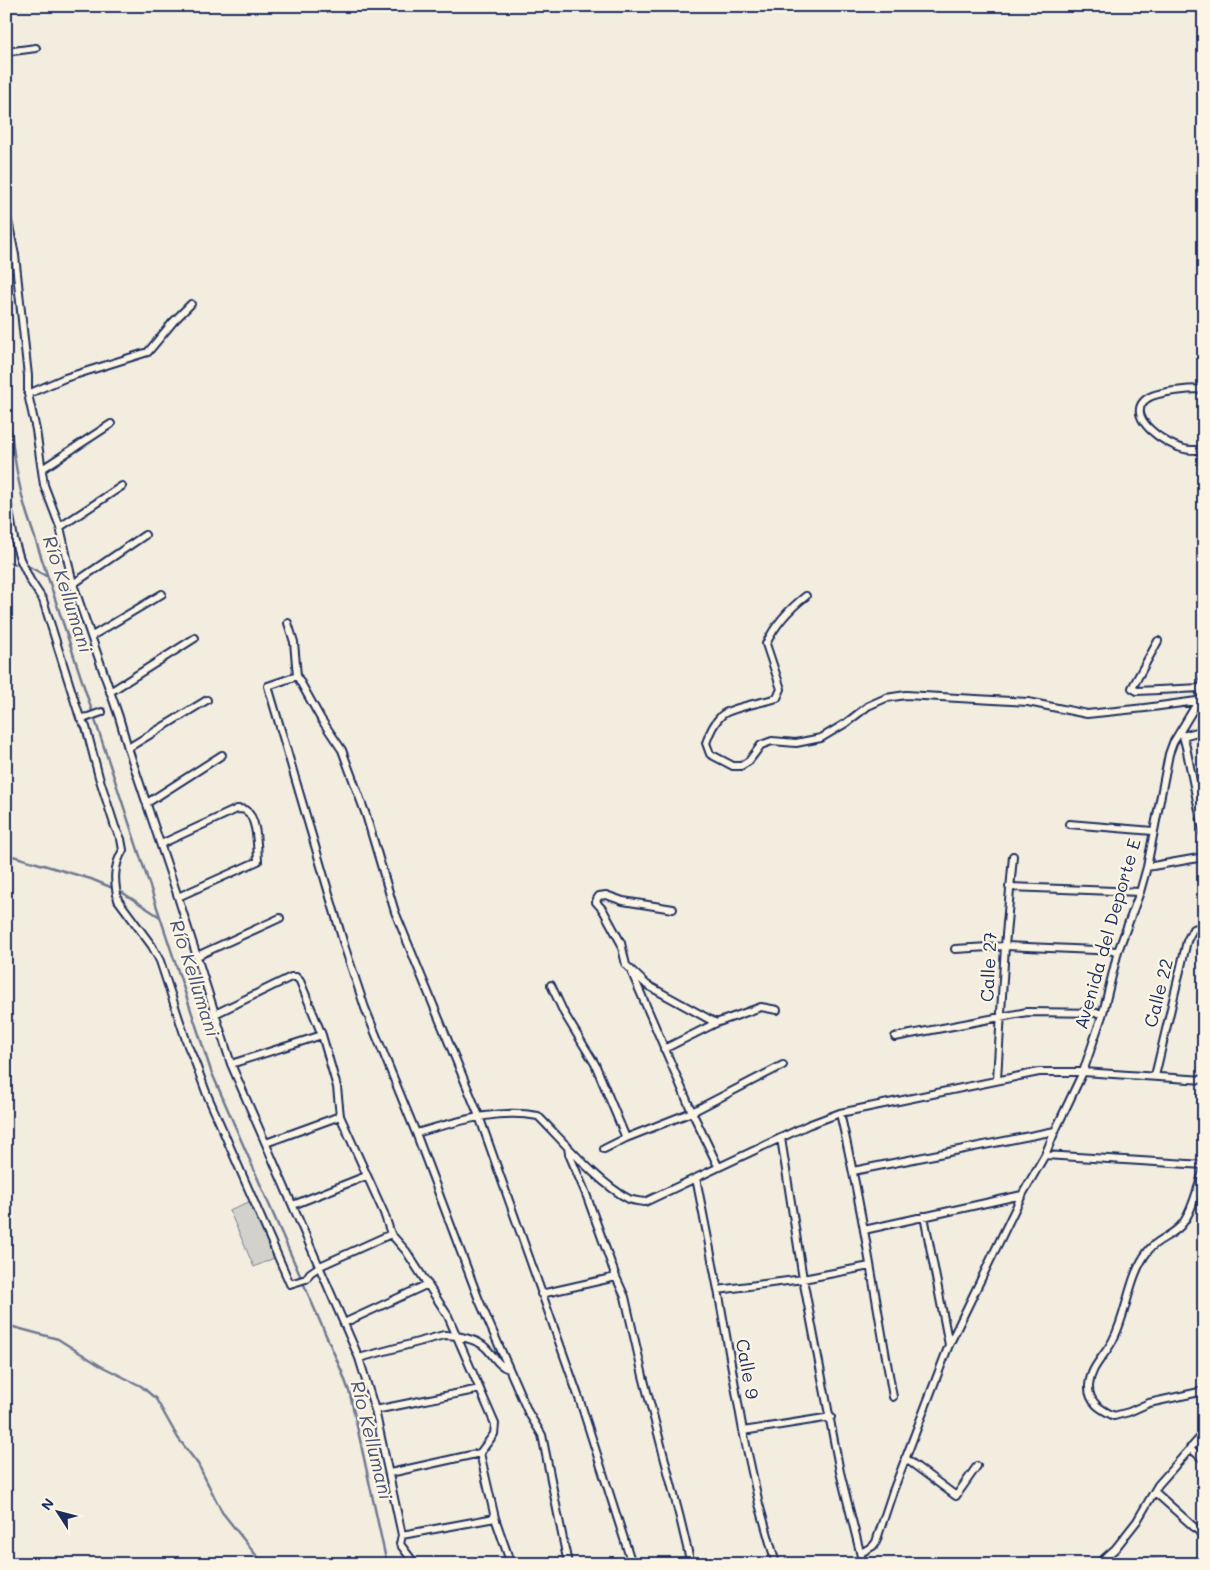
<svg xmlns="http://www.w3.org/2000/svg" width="1210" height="1570" font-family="Mali,sans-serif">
  <rect width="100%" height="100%" fill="#f3ede0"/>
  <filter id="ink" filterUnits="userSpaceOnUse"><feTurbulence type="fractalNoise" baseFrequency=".02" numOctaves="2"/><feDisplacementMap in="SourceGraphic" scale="10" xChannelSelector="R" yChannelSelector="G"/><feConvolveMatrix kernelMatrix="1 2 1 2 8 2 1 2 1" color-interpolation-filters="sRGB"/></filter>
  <g filter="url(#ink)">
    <path fill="#d3d1cc" stroke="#778095" d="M249,1202l25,56 -20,9 -25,-57z"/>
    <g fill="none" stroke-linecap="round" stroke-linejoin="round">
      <path stroke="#707a91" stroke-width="2.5" d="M6,391c5,39 9,85 21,123l184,557 131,301 8,22 37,170
        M6,562l9,2
        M28,566l18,10
        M6,854l85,25 29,12 40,26
        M6,1325l52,14 41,26 42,21 15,13 22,39 20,26 24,48 41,52"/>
      <g stroke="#1b2f5e" stroke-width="10">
        <path id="minor" d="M6,52l30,-4
          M6,211l9,44 13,121v18l8,36 8,55 16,42 13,57 46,133 9,31 50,149 53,167 128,294 16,52 27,125 -2,9 15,20
          M1204,389c-13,0 -51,2 -60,12 -17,18 22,43 37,47 7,3 15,2 23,2
          M28,394l37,-16 83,-26 25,-30 18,-18
          M42,469l69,-45
          M6,494l8,45 6,20 10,21 13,20 37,118 6,9 13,50 16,50 6,12 2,11c-10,17 -9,31 -5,50l34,46 8,15 28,85 7,16 11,30 84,192 16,-5 4,-6 10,-7 71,-32
          M60,527l62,-41
          M73,584l72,-49
          M806,596c-17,13 -31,29 -40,48l15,45 -4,9c-12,4 -49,10 -56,18 -7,7 -12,18 -15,27l4,11 23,12h8l8,-5 12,-16 11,-4 24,2 25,-5 25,-15 22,-17 18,-8 20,-3 122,7 59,12 58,-6 59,-8
          M288,623l6,19 3,34 24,43 21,31 24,65 29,97 84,204 101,285 52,163
          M92,636l70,-42
          M1158,641l-26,47 5,3 64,-3
          M297,676l-29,10 77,262 20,60 51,125 63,167 49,112 14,23 26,129
          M110,692l85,-54
          M80,718l8,-1 14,-5
          M1180,732l3,4 3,11 18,88
          M1183,736l21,-6
          M128,748l79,-48
          M147,803l75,-48
          M1069,824l84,7
          M161,844l76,-35c2,0 5,0 8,1 13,7 12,38 13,51l-80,36
          M1147,867l57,-10
          M1009,887l131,5
          M673,909l-50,-8 -17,-6 -7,1 -2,3 -1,3 7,8 18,33 5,22 21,20 69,38 45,-16 16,3
          M955,949l50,-3 113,5
          M197,956l83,-38
          M632,973l60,139 26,54
          M551,985l13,28 31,51 31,74
          M215,1014l76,-37h5l4,4 22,54 15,52 3,29 44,97 7,21 15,17 42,65 47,108 -1,10 -14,19 15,65 16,46
          M895,1037l132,-25 76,1
          M664,1049l52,-26
          M231,1064l91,-29
          M1155,1076l32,-135 6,-12 11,-2
          M997,1079l8,-133 8,-90
          M840,1113c22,94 36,189 53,284
          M416,1133c40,-11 81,-25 122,-17 26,26 60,67 91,83 5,2 11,2 16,3l163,-77 32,-12 199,-41h44l121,8
          M781,1138l22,141 37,193 23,92
          M266,1143l74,-27
          M568,1146l1,8 17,40 30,83 9,20 18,79 37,142 11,46
          M604,1149l22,-11 66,-26 91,-47
          M1045,1155l159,10
          M1204,1170c-7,17 -10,38 -21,53 -10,14 -26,15 -35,28 -20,26 -20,60 -35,89 -8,16 -23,27 -24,46 -1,17 13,24 25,30l15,-4 20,-9 55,-12
          M853,1171l202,-40
          M696,1178l22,112 25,141 16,73 17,60
          M293,1205l73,-29
          M924,1216l25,129
          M864,1230l158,-35
          M718,1290l85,-11 67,-13
          M541,1294l75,-17
          M344,1323l84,-39
          M359,1358l85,-23c11,0 34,4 42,13 8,8 12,18 23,21
          M375,1410l105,-21
          M743,1431l88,-14
          M1190,1448l14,12
          M905,1458l51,38 21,-30
          M390,1473l90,-20
          M1155,1492l49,44
          M402,1535l93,-17
          M861,1553l12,-7 3,-4 17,-51 56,-146 73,-150 23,-40 10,-24 28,-59 20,-59 15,-62 22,-59 7,-25 22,-113 4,-11 26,-43 5,-24
          M1104,1560l4,2 58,2
          M1098,1564l17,-15 22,-28 21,-36 46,-52"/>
      </g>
      <use href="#minor" stroke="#fcf5e5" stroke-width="6"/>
    </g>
  </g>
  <g text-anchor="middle" stroke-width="4.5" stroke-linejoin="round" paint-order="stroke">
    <g font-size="18" fill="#1b2f5e" stroke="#fcf5e5">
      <text transform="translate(1108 934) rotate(-74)" y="6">Avenida del Deporte E</text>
      <text transform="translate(989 967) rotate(-87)" y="6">Calle 27</text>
      <text transform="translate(1159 993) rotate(-76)" y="6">Calle 22</text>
      <text transform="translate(747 1369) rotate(80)" y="6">Calle 9</text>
    </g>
    <g font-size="19" font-style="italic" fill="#465478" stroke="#fcf5e5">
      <text transform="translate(68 594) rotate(72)" y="7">Río Kellumani</text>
      <text transform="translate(195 978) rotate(72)" y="7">Río Kellumani</text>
      <text transform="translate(372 1440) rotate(76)" y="7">Río Kellumani</text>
    </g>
  </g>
  <rect width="1210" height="1570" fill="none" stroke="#fcf5e5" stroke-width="25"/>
  <rect x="12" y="12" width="1185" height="1545" fill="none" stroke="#1b2f5e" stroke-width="2" filter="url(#ink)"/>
  <g transform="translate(58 1512) rotate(306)" stroke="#fcf5e5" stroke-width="4" paint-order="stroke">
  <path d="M0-4L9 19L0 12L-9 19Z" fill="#1b2f5e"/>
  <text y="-8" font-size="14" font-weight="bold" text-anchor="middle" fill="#1b2f5e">N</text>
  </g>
</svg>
